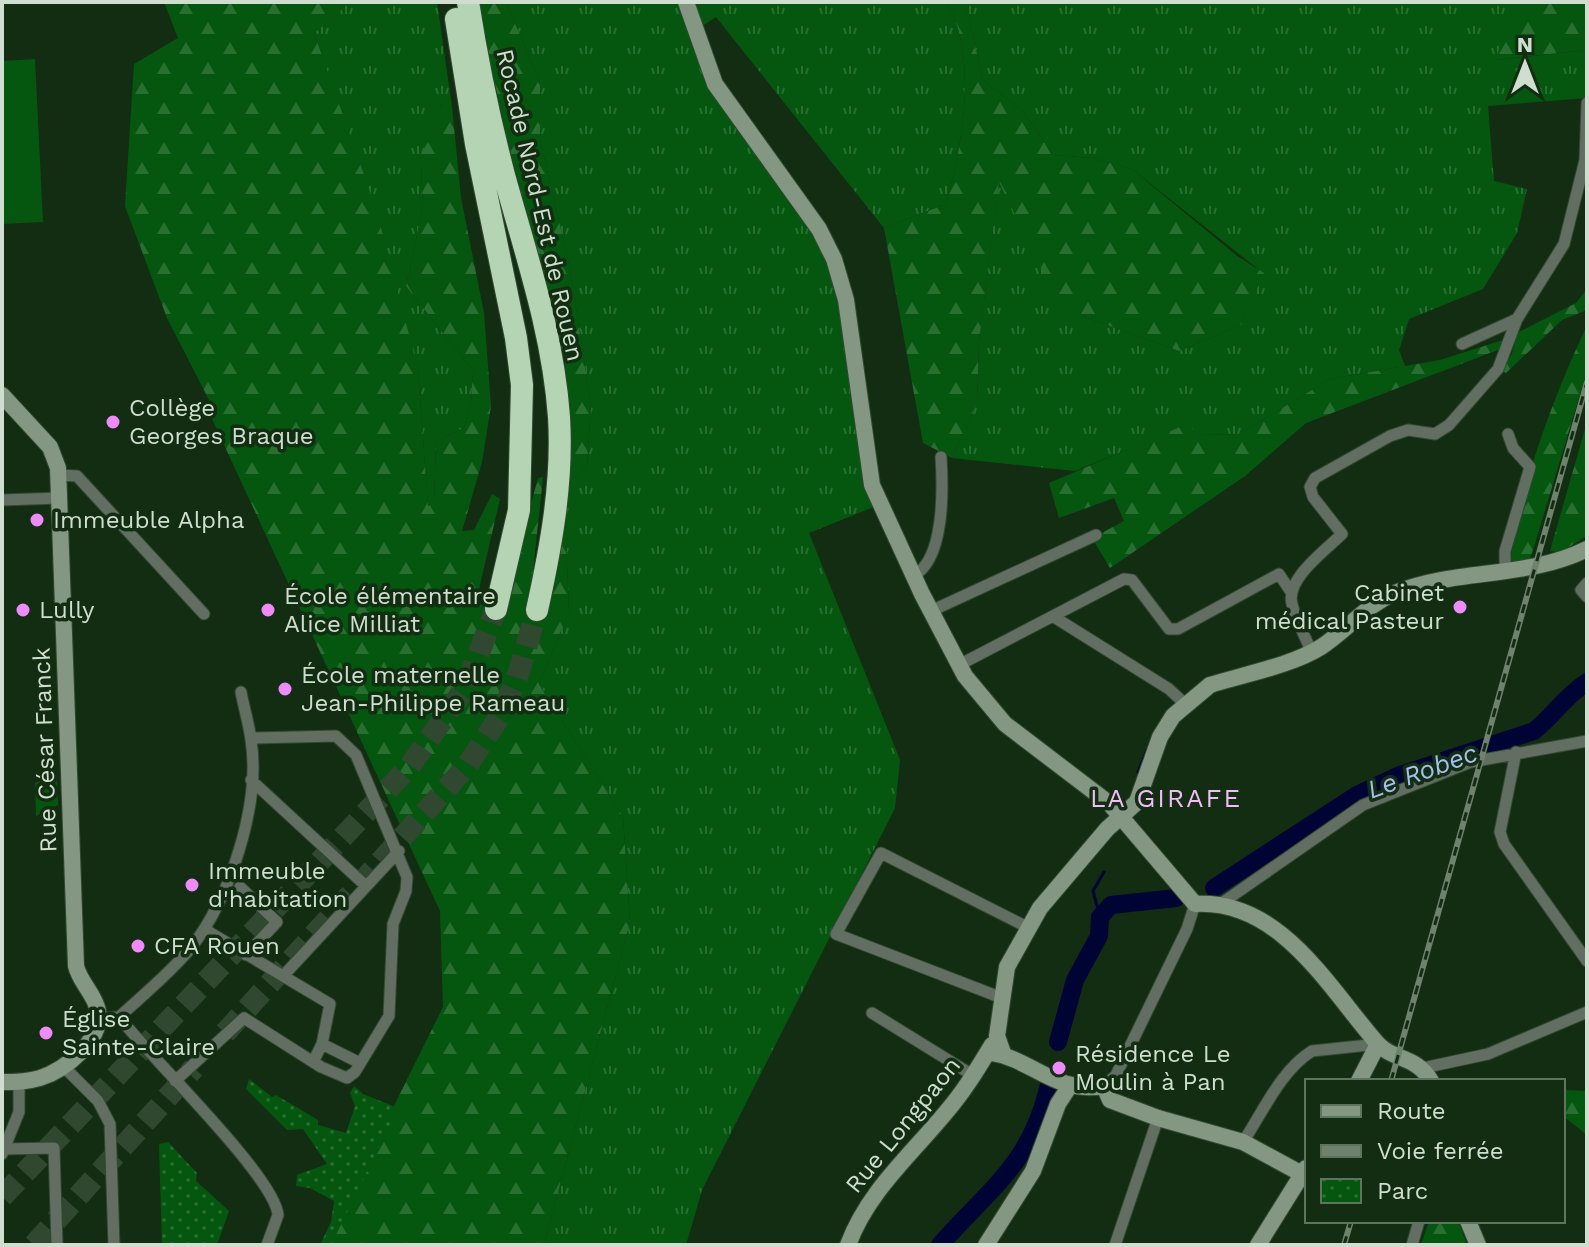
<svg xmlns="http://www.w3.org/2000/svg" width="1589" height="1247" font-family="'Work Sans',sans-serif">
  <defs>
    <pattern id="grass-tufts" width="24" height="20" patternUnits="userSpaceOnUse" patternTransform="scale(2)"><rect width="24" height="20" fill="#05570f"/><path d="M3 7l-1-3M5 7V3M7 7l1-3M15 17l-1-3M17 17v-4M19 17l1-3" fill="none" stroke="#286f31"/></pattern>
    <pattern id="forest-firs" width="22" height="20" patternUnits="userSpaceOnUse" patternTransform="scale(2)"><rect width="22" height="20" fill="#05570f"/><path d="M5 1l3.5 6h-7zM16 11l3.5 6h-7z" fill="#286f31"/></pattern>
    <pattern id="park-dots" width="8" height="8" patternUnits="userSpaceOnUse" patternTransform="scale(2)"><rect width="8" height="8" fill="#05570f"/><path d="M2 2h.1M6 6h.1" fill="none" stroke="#286f31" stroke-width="1.8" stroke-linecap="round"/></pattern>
  </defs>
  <rect width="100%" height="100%" fill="#132d13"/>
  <path fill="url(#grass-tufts)" d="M345,2h92l15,105 -10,-3 -21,60 2,43 -17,79 67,85 -2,31 -7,26 -28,13 -2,63 -6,3 -10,-138 -104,-337 24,-17z
    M506,2h440c33,50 16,147 0,202l-62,24 -168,-211 -20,13 25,61 110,154 50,259 -72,29 91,227 -5,48 -193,382 -16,55h-142l86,-323 -7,-105 -84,-133 30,-73 -4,-100 5,-30 17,-16 4,-61 -22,-140 -29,-125v-56z
    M965,2h552l-21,58 91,-10v48l-99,8 6,75 33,8 -10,44 -34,56 -74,30 -10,31 6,16 -75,13 -91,55 -40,1 -12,-10 -112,46 -123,-13 25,-55 2,-62 20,-161 53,109 33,28 94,34 62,-26 22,-52 -131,-104 -39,-11 -40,-3 -30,-44 -40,-31z
    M57,773l1,32 -22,11 -1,-33z"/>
  <path fill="url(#forest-firs)" d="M164,2h181l-7,13 -24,18 62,176 42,160 10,137 6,-3 2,-62 28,-13 7,-26 2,-31 -67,-85 17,-79 -2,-43 5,-26 17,-35 9,4 9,91 23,115 7,93 -9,56 -20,69 12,-1 18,-36 8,5 -24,103 25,12 37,-136 5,-1 -14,132 36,-98 4,100 -30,73 84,133 7,105 -86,323h-219l118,-238 -3,-96 -233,-503 2,-8 -42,-82 -42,-112 9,-142 44,-26z
    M477,2h29l34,81v56l29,125 22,140 -4,61 -17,16 -5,-120 -58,-222z
    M946,2h19l18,78 40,31 30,44 40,3 39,11 105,87 27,17 -23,52 -62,26 -94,-34 -34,-28 -52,-107 -20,159 -2,62 -25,55 -29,-15 -39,-215 62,-24c16,-55 33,-152 0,-202z
    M1517,2h70v48l-92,10z
    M1587,289v21l-25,10 -56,53 -6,-3 12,-16 5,-21 59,-30z
    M1587,326v45l-53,176 -5,14h-18c6,-67 46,-174 76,-235z
    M1503,340v8l-197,75 -61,53 -135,92 -18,-30 32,-17 -10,-23 -55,20 -10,-35 138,-59 12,11 40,-1 91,-55 110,-19z
    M1587,422v114l-26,16 -11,-1z
    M1563,1090l24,1v44l-24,-19z
    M1429,1221h29l9,24h-46z"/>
  <path fill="url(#park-dots)" d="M249,1079l23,18 4,-2 42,25v5l28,8 9,-27 -5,-13 4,-7 9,8 35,14 -67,137h-11l11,-23 3,-21 -24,-13 -14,-2 1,-11 30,-11 -24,-35 -16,1 -41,-41z
    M168,1142l29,31 -1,8 33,30 -12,34h-55l-3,-101z"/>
  <path fill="#05570f" d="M35,59l8,163 -41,2v-163z"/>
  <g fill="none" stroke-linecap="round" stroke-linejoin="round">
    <path stroke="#000435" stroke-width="3" d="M1138,772l9,-22
      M1100,917l-7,-26 11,-19"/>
    <path stroke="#000435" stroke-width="18" d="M1214,888l143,-93 43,-20 134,-44c20,-16 31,-35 53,-49
      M1058,1042l17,-62 24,-44 1,-19 11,-12 65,-7
      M940,1245c51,-58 90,-80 109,-160"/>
    <path stroke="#2f482f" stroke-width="22" stroke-dasharray="22 11" stroke-linecap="butt" d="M225,1033l242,-267 35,-53 15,-35 20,-68
      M2,1197l408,-431 55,-78 31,-79
      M34,1245l160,-177"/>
    <g stroke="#314931" stroke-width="13">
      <path id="street" d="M1462,344l55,-25
        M58,475l19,1 127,138
        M2,500l57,-2
        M1505,571v-20l25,-84 -17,-19 -5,-14
        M913,576c32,-16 30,-88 28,-119
        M1587,583l-6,7 6,7
        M931,611l165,-76
        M1054,617l115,72 16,15
        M1311,651c-6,-15 -15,-31 -19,-47 -7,-25 34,-54 50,-70l-29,-37 -3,-10 5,-9 75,-42 18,-6 27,4 14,-9 49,-56 19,-50 47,-75 21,-84 2,-57
        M959,665l165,-86 8,1 37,49h9l101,-55 12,18
        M1516,752l-16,80 4,12 83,117
        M251,780l115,106
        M240,887l37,35 -31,33
        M1222,903l141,-98 108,-43 116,-21
        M204,929l126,75 -8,40 -9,18
        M284,975l115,-124
        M1002,998l-166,-64 45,-81 148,75
        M872,1013l102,63
        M119,1017c30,39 156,160 159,198l-11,30
        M99,1018l20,-1c24,-22 50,-43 71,-68 40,-50 71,-145 61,-209 -2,-16 -7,-32 -10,-48
        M322,1044l38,19
        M63,1066l35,35 12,23 4,121
        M1423,1068l65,-14 99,-42
        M175,1081l69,-63 77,49 26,11 8,-6 34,-56 4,-92 13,-33 1,-14 -51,-122 -20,-19 -85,2
        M1104,1086l12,-11 71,-146 8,-25
        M1243,1142c20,-30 38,-72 69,-91l66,-7
        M4,1149l50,-1 3,97
        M2,1154l17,-42v-30
        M1115,1245l43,-127
        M1412,1245l7,-24"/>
    </g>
    <g stroke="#314931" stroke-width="18">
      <path id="secondary" d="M686,2l29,82 104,145 15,30 12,41 26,185 50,109 43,82 40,48 105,80 85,100c85,-5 133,83 182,139 16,18 39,12 54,38
        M2,395l48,52 8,21 18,498c4,17 19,28 22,45 5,29 -33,59 -58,67 -13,4 -25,4 -38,4
        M988,1052c46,7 65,42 116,34l6,14 48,18 85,24 59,32
        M1003,1053l-6,-17 10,-69 33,-59 67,-79 30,-27 23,-65 13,-21 37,-31c32,-10 83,-20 111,-38 26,-17 45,-42 74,-54 62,-25 132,-14 192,-44
        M1359,1081l19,-37
        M1468,1221l10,24
        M848,1245c20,-54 63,-90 99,-134 18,-21 31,-43 45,-66
        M986,1245l47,-74 25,-67 11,-17
        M1258,1245l48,-77"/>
    </g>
    <g stroke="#314931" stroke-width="24">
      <path id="highway" d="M468,2c9,58 21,116 36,173 22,80 49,158 55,242 4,65 -8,130 -22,193
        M456,19l20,125 40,194 6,47 -3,125 -23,99"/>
    </g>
    <use href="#street" stroke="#626e61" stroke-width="11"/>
    <use href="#secondary" stroke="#849783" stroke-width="16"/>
    <use href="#highway" stroke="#b5d4b4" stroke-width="22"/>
    <g stroke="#6e826d" stroke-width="6">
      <path id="rail" d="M1391,1081l196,-699
        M1344,1245l7,-24"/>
    </g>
    <use href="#rail" stroke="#132d13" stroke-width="3" stroke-dasharray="9" stroke-linecap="butt"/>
  </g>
  <g fill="#ee8bf8" stroke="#132d13" stroke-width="3">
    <circle cx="113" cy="422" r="8"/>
    <circle cx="37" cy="520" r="8"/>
    <circle cx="1460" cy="607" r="8"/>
    <circle cx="23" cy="610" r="8"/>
    <circle cx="268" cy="610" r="8"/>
    <circle cx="285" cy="689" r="8"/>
    <circle cx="192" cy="885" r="8"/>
    <circle cx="138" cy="946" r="8"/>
    <circle cx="46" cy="1033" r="8"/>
    <circle cx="1059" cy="1068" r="8"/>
  </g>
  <g text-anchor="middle" stroke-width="7" stroke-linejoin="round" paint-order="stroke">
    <g font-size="24" fill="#cfdece" stroke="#132d13">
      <text transform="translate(540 205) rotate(77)" y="8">Rocade Nord-Est de Rouen</text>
      <text transform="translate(45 750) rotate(-92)" y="8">Rue César Franck</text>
      <text transform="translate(903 1125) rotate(-51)" y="8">Rue Longpaon</text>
    </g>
    <g font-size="24" fill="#cfdece" stroke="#132d13" text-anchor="start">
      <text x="129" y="416">Collège<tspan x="129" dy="28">Georges Braque</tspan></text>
      <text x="53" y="528">Immeuble Alpha</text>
      <text x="1444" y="601" text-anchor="end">Cabinet<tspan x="1444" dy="28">médical Pasteur</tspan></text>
      <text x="284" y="604">École élémentaire<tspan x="284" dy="28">Alice Milliat</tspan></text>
      <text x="39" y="618">Lully</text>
      <text x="301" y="683">École maternelle<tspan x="301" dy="28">Jean-Philippe Rameau</tspan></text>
      <text x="208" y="879">Immeuble<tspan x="208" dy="28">d'habitation</tspan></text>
      <text x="154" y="954">CFA Rouen</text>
      <text x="62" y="1027">Église<tspan x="62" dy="28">Sainte-Claire</tspan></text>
      <text x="1075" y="1062">Résidence Le<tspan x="1075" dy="28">Moulin à Pan</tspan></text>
    </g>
    <g font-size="26" font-style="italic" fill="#a6bff1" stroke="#132d13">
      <text transform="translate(1422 771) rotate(-20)" y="9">Le Robec</text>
    </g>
    <g font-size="26" letter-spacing="2" fill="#f3bcf8" stroke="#132d13">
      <text x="1166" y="807">LA GIRAFE</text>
    </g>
  </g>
  <rect width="1589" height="1247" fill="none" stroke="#cfdece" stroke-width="8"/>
  <rect x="1305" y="1079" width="260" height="144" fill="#132d13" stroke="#5e745e" stroke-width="2"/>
  <rect x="1321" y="1105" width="40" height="12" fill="#849783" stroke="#5e745e" stroke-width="2"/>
  <text x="1377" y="1119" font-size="24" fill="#cfdece">Route</text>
  <rect x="1321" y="1145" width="40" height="12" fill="#6e826d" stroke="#5e745e" stroke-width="2"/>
  <text x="1377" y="1159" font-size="24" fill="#cfdece">Voie ferrée</text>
  <rect x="1321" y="1179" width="40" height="24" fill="url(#park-dots)" stroke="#5e745e" stroke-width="2"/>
  <text x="1377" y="1199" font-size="24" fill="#cfdece">Parc</text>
  <g transform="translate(1525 64)" stroke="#132d13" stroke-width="6" paint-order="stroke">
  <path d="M0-6L14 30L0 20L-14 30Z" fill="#cfdece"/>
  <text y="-12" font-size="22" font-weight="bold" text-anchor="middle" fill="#cfdece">N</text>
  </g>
</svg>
